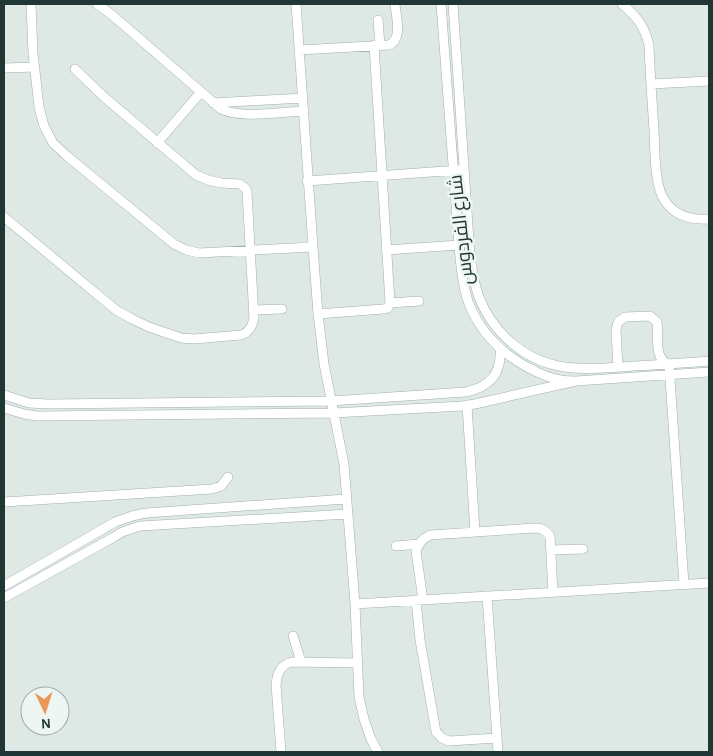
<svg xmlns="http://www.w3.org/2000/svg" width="713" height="756" font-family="'Alegreya Sans',Cairo,sans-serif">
  <rect width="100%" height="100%" fill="#dee9e6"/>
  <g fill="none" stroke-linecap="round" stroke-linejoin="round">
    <g stroke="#a1b0ad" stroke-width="10">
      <path id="minor" d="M31,4l2,49 6,54 5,19 9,17 14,13 107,88 12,6 13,3 114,-6 5,67 6,50 20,100 11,140 4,93 5,22 7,20 7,13
        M97,4l15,11 109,94c20,10 60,3 83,2
        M296,4l17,243
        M441,4l19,254c2,16 3,31 9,46 13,32 39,55 70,69 7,3 14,6 22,7 5,1 10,1 15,1l133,-9
        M453,4l17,252c2,14 4,28 9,41 14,36 46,64 85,70 22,3 46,1 69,-1 25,-1 51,-3 76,-5
        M622,4c15,13 22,21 27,41 1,28 3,56 5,85 1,19 0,56 11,71 10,15 27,19 44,18
        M378,20l2,25
        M299,50l90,-5c14,-6 7,-28 6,-41
        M4,68l31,-1
        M651,84l58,-3
        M213,103l90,-5
        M157,143l44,-51
        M307,181l152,-11
        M4,217l112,93 16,9 17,8 32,11 13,1 47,-4c9,-3 11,-9 13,-17l-7,-126 -1,-3 -6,-5 -19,-1 -13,-3 -12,-5 -93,-79 -28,-27
        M386,250l73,-5
        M390,303l29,-2
        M253,310l29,-1
        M318,314l65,-5 5,-1 2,-5 -16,-258
        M618,367l-2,-37 2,-8 7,-5 25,-1 7,6c2,14 -4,37 12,42l15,220
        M4,395l25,8 19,1 283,-3 135,-9c23,-5 36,-18 34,-43
        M467,405l8,127
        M4,408l20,6 13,2 297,-3 128,-7 13,-2 101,-23
        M4,502l208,-13 9,-3 7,-9
        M396,546l23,-2
        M551,550l32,-1
        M4,586l111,-64 17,-6 14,-3 200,-14
        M487,596l11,156
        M4,598l110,-61 8,-5 18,-6 208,-12
        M416,600l4,40 16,92 6,6 7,3 48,-3
        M423,600l-7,-49c3,-8 6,-12 14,-16l105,-7c7,0 10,2 15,8l3,57
        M355,604l354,-21
        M293,636l8,26
        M281,752l-5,-67c1,-11 4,-20 16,-23l65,1"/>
    </g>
    <use href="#minor" stroke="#fff" stroke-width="9"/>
  </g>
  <g text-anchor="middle" stroke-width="5" stroke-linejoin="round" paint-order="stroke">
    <g font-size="19" fill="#203735" stroke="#eef6f3">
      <text transform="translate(460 230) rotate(-96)" y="7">شارع الفردوس</text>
    </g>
  </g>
  <rect width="713" height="756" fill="none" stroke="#203735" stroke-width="10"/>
  <g transform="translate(45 711) rotate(176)"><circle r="24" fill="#eef6f3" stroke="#9caaa7"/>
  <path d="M0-4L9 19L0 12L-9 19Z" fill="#ea985a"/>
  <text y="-8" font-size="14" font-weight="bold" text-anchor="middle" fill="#203735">N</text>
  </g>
</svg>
